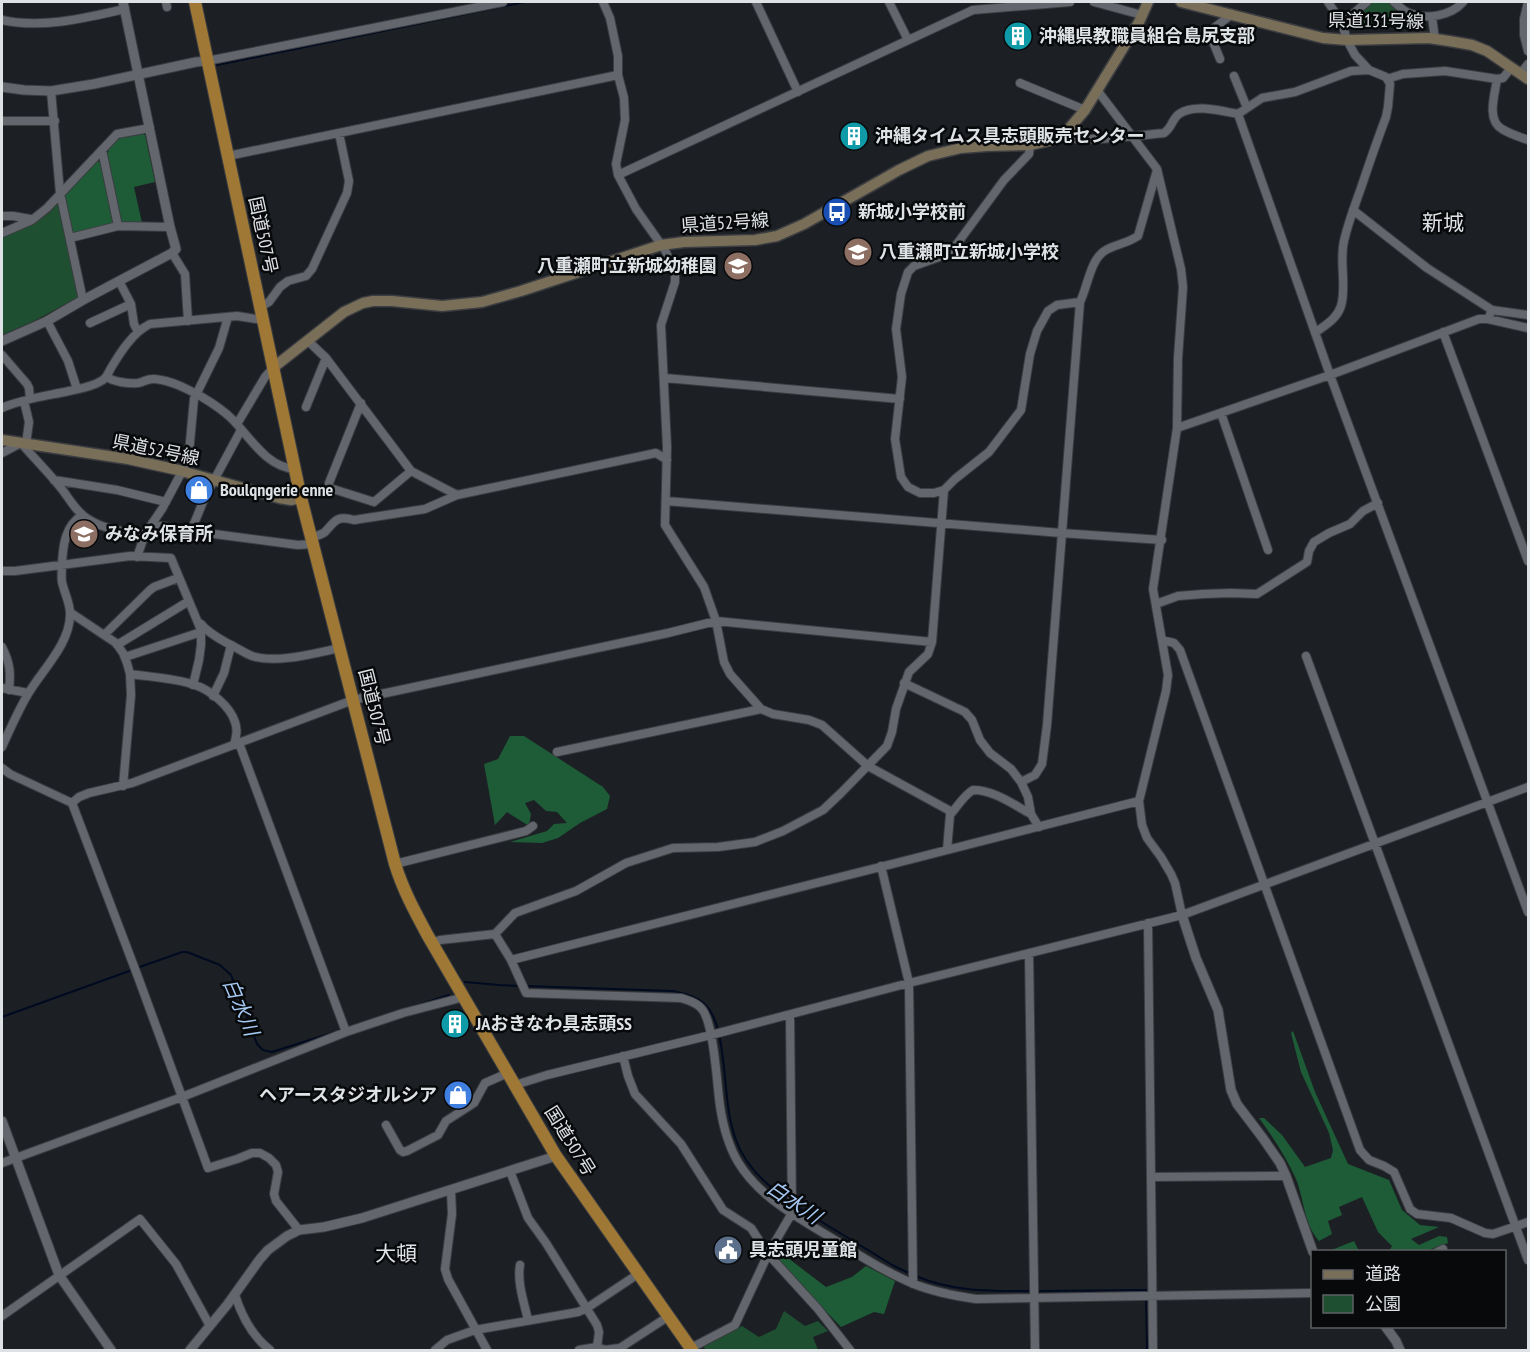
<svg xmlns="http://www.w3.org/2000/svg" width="1530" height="1352" font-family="'PT Sans Narrow','Noto Sans JP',sans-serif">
  <rect width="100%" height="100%" fill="#1c2024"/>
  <path fill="#1e4f31" d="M1373,2h16l14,14v9l-53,3v-8z
    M58,200l21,94 -2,4 -43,23 -32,14v-98l31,-14 16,-10z
    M784,1311l21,15 13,-5 10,10 -15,6 5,13h-111l-4,-3 39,-21 17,11 17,-8z"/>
  <path fill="#1d5c37" d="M142,133l3,2 10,47 -21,5 8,36h-19l-3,-3 -13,-64c4,-20 18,-19 35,-23z
    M95,161l7,1 12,61 -1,2 -38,9 -4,-2 -7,-34 1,-5z
    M510,736h14l79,51 7,9 -3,13 -27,14 -22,15 -16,5 -32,-1 37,-11 7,-7 13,-1 -10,-11 -11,-1 -12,-11 -9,3 6,11 -2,12 -22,-14 -12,13 -11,-61 14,-5z
    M1293,1031l22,61 33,72 41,16 13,30 18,15 19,2 -28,12 8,6 20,-9 8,1 1,6 -22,8h-37l3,-5 -14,-14 -16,-35 -23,10 3,8 -14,6 4,13 -13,7c-15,-17 -15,-42 -23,-62 -10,-22 -23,-42 -37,-61h5l18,17 23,32 26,-9 2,-8 -4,-17 -28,-61 -10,-39z
    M1354,1241l5,10h-30z
    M780,1252l46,35 26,-10 14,-11 29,15 -11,33 -10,-2 -33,15 -67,-70z"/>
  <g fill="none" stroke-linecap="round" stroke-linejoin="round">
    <path stroke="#000a20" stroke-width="2" d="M217,65l308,-63
      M137,968l45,-16h5l33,13 11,10 26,69 6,6 9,2 66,-21
      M465,982l34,3 20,1
      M525,986l148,5c26,5 38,12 45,39
      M415,1006l34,-11
      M2,1017l130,-47
      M719,1035c8,34 5,73 17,105 9,26 31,46 54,61
      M794,1205l100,61 17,8
      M916,1276c36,16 76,15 115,15
      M1037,1291l109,-1 1,60"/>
    <g stroke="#3b3d41" stroke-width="10">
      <path id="minor" d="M166,2l1,5
        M603,2l7,16 8,38v19l6,23 1,22 -9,44 2,11 18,34 29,41 10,23v9l-14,43 6,122 -2,78 39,62 12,34 8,41 6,12 31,35 12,5 36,6 13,5 46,41 84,46
        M756,2l42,90
        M889,2l19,38
        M1094,2l48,13
        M1394,2c5,4 9,9 15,11 17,7 42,3 54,-11
        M1528,2l-4,17v16l4,16
        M1432,17l3,22
        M2,20c41,9 83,-2 123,-11
        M1342,23l25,-21
        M1220,59l-11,-27 23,-18
        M207,61l296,-59
        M1520,74l8,-10
        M1234,76l13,32
        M1387,79l16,-5 42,-3 52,8 6,-1 8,-10
        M1497,79c-2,15 -11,41 5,50 8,5 18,8 26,11
        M1020,83l65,27
        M1097,90l60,79 24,100 2,18 -5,71 -1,70 -24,161 15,86 -2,16 -27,110 3,24 5,13 14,19 10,17 4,9 7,32
        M51,91l9,102 23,107
        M1238,114l92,261 198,537
        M2,121h53
        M1061,136c14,8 84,-1 103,-3 8,-5 8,-14 15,-19 15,-11 43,-3 59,0l24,-16 33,-6 56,-21 18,-1
        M1030,145l-1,9 -25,26 -50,68 -12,8 -28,10 -6,6 -7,22 -5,35 6,48 -7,62 6,38 7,10 12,6h14l10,-3 11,-11 34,-27 32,-42 9,-56 7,-23 11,-20 9,-6 23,-3
        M102,150l16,76
        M228,156l390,-81
        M618,175l355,-165 97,-8
        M1353,210l74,58 65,42 -4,9
        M2,216h11l17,3
        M2,233l30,-13 15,-12 70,-74 33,-6
        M70,238l48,-12 52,1
        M172,253l13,21 3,47
        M119,281l12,23 3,20 4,8
        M260,307l9,-5 11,-15 8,-6 18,-5 6,-7 35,-76 2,-12 -10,-48
        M1492,310l36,5
        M47,321l21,40 9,28
        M90,323l41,-19
        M1443,332l85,229
        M1315,333c10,-8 22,-14 26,-27 6,-20 -2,-44 3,-65 4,-18 11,-36 17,-53 8,-24 16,-47 25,-71l2,-10 2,-23 -4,-7 -17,-7 -14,-15 -8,-15 -5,-17 -14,-21
        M307,340l19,18 85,113 46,24
        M2,355l25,29 2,4 1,11
        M107,377c7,5 22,7 31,6 6,-1 10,-5 17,-4 18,2 32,10 47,18 10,6 21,13 30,22 18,18 34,48 63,50
        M665,378l235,21
        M24,401l5,21 -3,22
        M306,407l20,-49
        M2,408c20,-9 44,-12 67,-17 11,-2 25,-5 34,-11 5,-4 5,-7 8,-12 9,-15 22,-36 39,-44l87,-8 26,4
        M1221,413l47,137
        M237,424l28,-47 9,-10
        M1177,428l153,-53 149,-56h9l40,9
        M2,453l19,-10c13,15 27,29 40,45 8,10 15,24 27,31 17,11 38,13 57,15
        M54,480l63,10 49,12
        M329,483l32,-80
        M333,489l41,13
        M666,501l395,32 101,7
        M374,502l37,-31
        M152,524l39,7 107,14 15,-1
        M191,531l14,-34 36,-67
        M311,538c5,-2 10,-3 14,-6 10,-11 12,-17 29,-12l71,-11 32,-14 199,-42 11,7
        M137,557l8,-23 17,-25 23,-43 4,-13 5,-54 25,-51 9,-31
        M2,571h13l115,-15 41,2 30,72v15l-2,15 -6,25
        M1156,604l22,-8 25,-2 28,-1 26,1 50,-32 2,-11 5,-9 15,-9 21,-9 13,-13 15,-8
        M71,613l45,30 7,10 4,10 3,11 1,21 -8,91
        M201,624c6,8 17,14 26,19 9,4 17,10 25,13 25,8 63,-3 88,-8
        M104,635l46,-45 4,-3 24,-9
        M1162,640l12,3 6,7 180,500 9,10 15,6 10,6 16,37 7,5 34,4 34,15 8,1 35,-12
        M117,645l72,-44
        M2,647c8,16 9,25 7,43
        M1306,656l222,604
        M125,657l76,-25
        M130,674c21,3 45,4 65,11 15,5 35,21 40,37 3,8 1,15 -1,23
        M904,683l61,29 7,8 8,20 10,13 21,16 10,13 7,15 3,17 8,13
        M2,688l26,5
        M213,696l11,-23 7,-28
        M239,743l107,289
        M2,747c8,-18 16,-36 26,-53 14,-24 43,-51 42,-81 0,-10 -6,-21 -8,-31 -1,-6 0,-12 0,-18 1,-19 3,-38 20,-49
        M557,752l204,-43
        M2,768l8,6 62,29 66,174 70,191 29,-9 15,-6h8l9,5 7,7 2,7 -4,22 2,7 23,29
        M1021,782l14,-7 7,-11 5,-39 33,-423c8,-16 10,-43 26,-52 11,-6 22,-7 32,-14l19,-66
        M72,803l7,-6 10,-4 43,-10 221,-83 315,-67 48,-12 216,21
        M947,850l3,-35c7,-8 14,-20 23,-25 21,0 41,15 58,24
        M395,864l131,-33 7,-5
        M881,866l28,117 4,301
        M1148,923l5,427
        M495,934l16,26 15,33 155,5c6,2 15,4 20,10 13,13 16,78 19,98 3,20 8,39 18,56 22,37 65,58 100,80 24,15 49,31 76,42 20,8 41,12 62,15l336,-6
        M432,943l8,-3 55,-6 20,-21 61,-22 50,-28 47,-15 45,-1 37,-5 28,-11 40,-21 18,-17 46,-47 5,-14 4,-23 13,-37 19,-18 4,-12 12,-152
        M1029,953l6,397
        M511,960c209,-53 419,-105 628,-159
        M623,1056l5,20 7,18 46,50 42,66 28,18 17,26 50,55 32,41
        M515,1085l32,-10 164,-40 198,-52 273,-68 346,-128
        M386,1125l14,25 3,2 4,-1 31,-16 8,-14 28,-18 11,-20 23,-10
        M2,1163l180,-66 164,-65 57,-19 61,-16
        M510,1171l18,47 18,25 51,82 2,7 -2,15
        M1151,1177l135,-1
        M451,1191l1,23 -7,55 3,10 39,71
        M1437,1252l6,-3
        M520,1265c-3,18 4,37 8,55
        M235,1295c7,22 17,41 35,55
        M2,1316l138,-97 36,45 34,62
        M689,1349l46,-24 33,-71 24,-41 -2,-198
        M435,1350l12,-10 28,-10 103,-18 9,-4 51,-34
        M579,1350l18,-3 8,3 15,-2 49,-32"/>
    </g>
    <g stroke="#3b3d41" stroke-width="11">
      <path id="tertiary" d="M2,87l22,3 27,1 43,-7 102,-22 11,-1
        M2,341l45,-20 36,-21 89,-47 4,-4 -6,-22 -47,-225
        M1182,915l14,43 22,52 13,80 6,14 25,33 18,26 6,13 27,76
        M2,1121l57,154 52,75
        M1385,1326l11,15 4,9
        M190,1350l37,-45 33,-46 8,-9 19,-14 12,-6 25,-3 38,-9 194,-62"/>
    </g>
    <g stroke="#3b3d41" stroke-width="13">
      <path id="secondary" d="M1181,2l142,36 24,2 82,-2 20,3 23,4 15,6 41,28
        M274,367l70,-55 19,-9 10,-2h19l50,5 40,-4 39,-11 140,-46 23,-3 71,-2 22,-4 27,-12 95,-54 29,-14 33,-8 26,-2 43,-1 22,-5 15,-9 18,-21 54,-88 9,-20
        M2,440l126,19 50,11 101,28 12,2 10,-2"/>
    </g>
    <g stroke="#3b3d41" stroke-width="14">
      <path id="trunk" d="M195,2l106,496 94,366c8,26 20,48 33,72l128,220 136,194"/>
    </g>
    <use href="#minor" stroke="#63676d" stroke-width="8"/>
    <use href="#tertiary" stroke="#63676d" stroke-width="9"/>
    <use href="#secondary" stroke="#796e58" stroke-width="10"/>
    <use href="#trunk" stroke="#9e7834" stroke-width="12"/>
  </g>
  <defs>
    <g id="building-disc" transform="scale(1.5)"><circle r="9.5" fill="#0f9aa8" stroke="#08090b"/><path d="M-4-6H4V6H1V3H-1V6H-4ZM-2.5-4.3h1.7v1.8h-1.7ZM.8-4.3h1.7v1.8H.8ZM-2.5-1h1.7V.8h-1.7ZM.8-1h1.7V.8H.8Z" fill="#fff"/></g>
    <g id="bus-disc" transform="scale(1.5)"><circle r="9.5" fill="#1a4fb4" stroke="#08090b"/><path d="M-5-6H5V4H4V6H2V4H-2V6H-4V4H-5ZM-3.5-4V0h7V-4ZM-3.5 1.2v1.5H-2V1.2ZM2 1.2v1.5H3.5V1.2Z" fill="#fff"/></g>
    <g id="school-disc" transform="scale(1.5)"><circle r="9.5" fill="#8d6e63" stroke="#08090b"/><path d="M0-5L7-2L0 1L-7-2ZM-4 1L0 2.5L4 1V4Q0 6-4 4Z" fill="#fff"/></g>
    <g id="shop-disc" transform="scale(1.5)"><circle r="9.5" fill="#3f7fe0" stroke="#08090b"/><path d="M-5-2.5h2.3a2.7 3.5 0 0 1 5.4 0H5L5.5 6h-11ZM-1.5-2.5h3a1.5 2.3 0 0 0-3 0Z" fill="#fff"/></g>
    <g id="civic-disc" transform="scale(1.5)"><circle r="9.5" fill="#5c6f8a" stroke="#08090b"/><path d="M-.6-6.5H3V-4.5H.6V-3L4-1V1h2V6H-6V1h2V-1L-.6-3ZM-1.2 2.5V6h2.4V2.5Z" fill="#fff"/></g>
  </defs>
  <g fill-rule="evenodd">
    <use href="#building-disc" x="1018" y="36"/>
    <use href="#building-disc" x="854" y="136"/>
    <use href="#bus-disc" x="837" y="212"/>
    <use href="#school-disc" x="858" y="252"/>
    <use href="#school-disc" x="738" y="266"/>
    <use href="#shop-disc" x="199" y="490"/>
    <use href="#school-disc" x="84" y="534"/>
    <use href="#building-disc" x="455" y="1024"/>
    <use href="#shop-disc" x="458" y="1095"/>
    <use href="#civic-disc" x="728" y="1250"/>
  </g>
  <g text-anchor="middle" stroke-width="5" stroke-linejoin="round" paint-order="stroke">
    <g font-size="18" fill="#dfe2e5" stroke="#08090b">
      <text transform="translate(1376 21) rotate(1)" y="6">県道131号線</text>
      <text transform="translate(725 223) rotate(-4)" y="6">県道52号線</text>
      <text transform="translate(263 235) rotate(78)" y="6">国道507号</text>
      <text transform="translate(156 450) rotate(12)" y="6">県道52号線</text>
      <text transform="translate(374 707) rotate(76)" y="6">国道507号</text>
      <text transform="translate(570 1141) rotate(58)" y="6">国道507号</text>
    </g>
    <g font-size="18" font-weight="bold" fill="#dfe2e5" stroke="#08090b" text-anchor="start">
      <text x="1039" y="42">沖縄県教職員組合島尻支部</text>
      <text x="875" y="142">沖縄タイムス具志頭販売センター</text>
      <text x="858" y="218">新城小学校前</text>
      <text x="879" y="258">八重瀬町立新城小学校</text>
      <text x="717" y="272" text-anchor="end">八重瀬町立新城幼稚園</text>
      <text x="220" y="496">Boulqngerie enne</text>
      <text x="105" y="540">みなみ保育所</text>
      <text x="476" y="1030">JAおきなわ具志頭SS</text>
      <text x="437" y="1101" text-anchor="end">ヘアースタジオルシア</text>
      <text x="749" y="1256">具志頭児童館</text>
    </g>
    <g font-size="20" font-style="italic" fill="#a5c8f2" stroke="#08090b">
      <text transform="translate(241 1007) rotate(67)" y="7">白水川</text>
      <text transform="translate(794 1202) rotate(34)" y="7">白水川</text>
    </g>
    <g font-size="21" fill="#dfe2e5" stroke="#08090b">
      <text x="1443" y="230">新城</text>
      <text x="396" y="1261">大頓</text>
    </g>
  </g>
  <rect width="1530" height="1352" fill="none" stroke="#dfe2e5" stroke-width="6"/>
  <rect x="1311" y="1250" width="195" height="78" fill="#08090b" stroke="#5e6062" stroke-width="1.5"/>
  <rect x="1323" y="1270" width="30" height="9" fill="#796e58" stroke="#5e6062" stroke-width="1.5"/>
  <text x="1365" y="1280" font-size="18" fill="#dfe2e5">道路</text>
  <rect x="1323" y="1295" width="30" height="18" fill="#1e4f31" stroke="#5e6062" stroke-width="1.5"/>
  <text x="1365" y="1310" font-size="18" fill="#dfe2e5">公園</text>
</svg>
